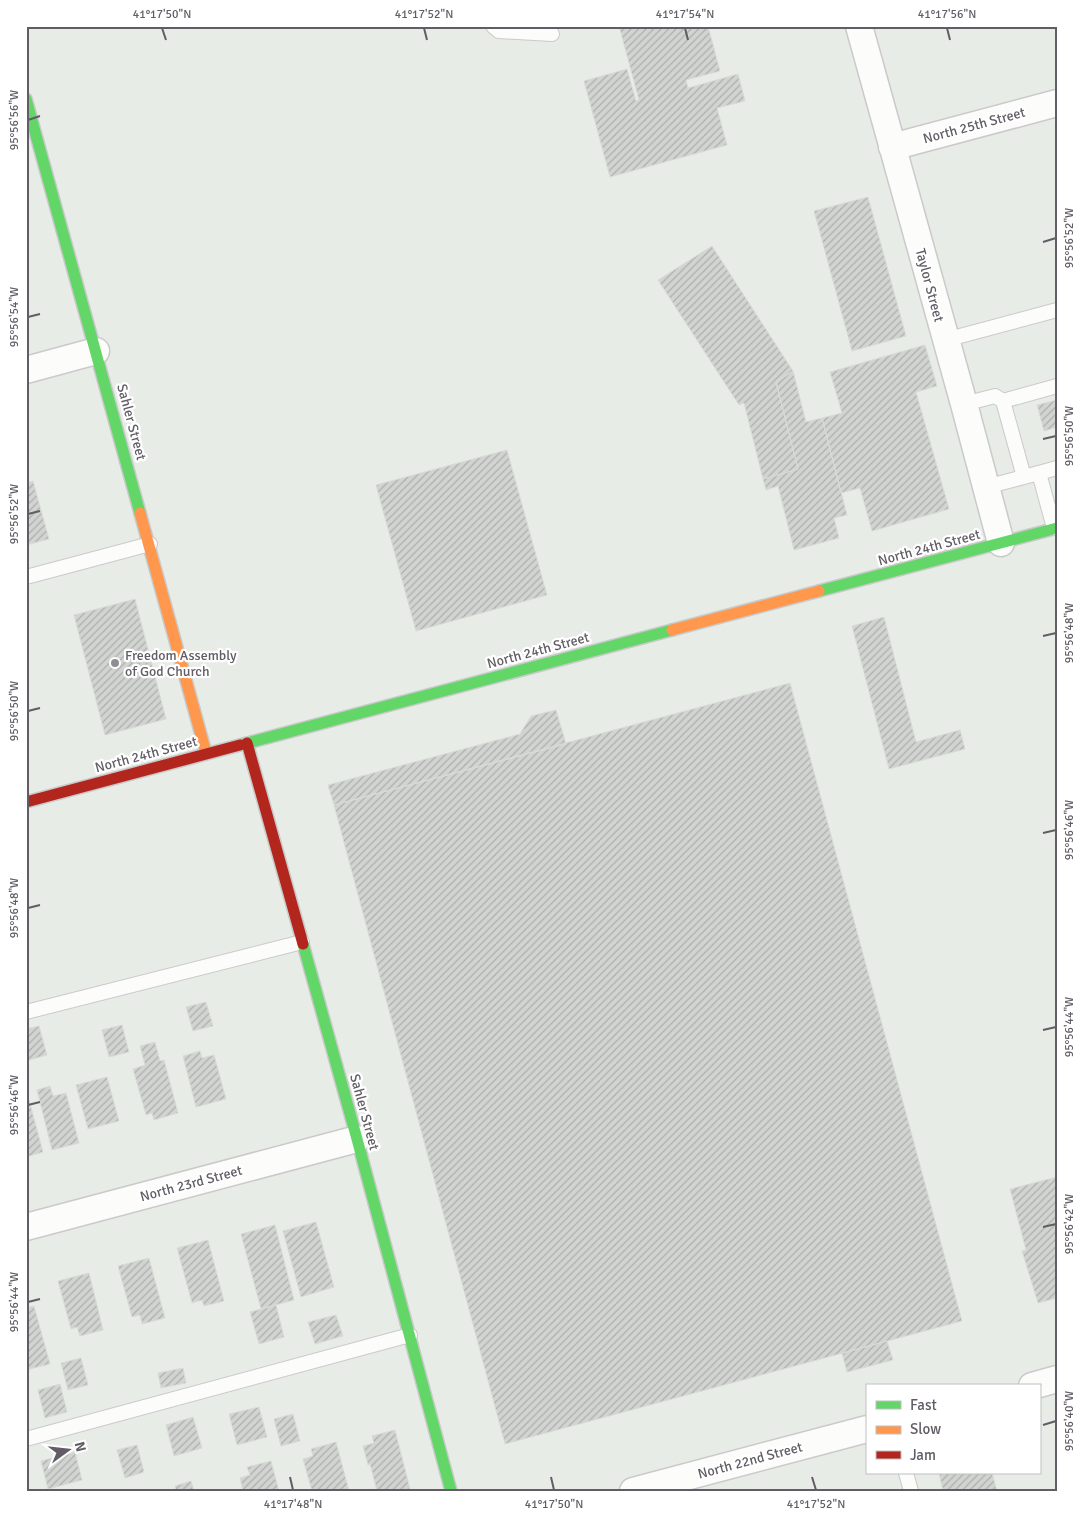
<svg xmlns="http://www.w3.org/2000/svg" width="1083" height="1517" font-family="Signika,sans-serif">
  <defs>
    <pattern id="building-hatch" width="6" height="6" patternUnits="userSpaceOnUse" patternTransform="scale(1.25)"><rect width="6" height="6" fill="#d1d4d1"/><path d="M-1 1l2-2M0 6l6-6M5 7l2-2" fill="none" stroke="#adafad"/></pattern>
  </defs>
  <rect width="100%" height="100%" fill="#e8ece7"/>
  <path fill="url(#building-hatch)" stroke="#d8dcd6" d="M619,26h89l12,45 -34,9 2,8 50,-14 7,27 -28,7 10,37 -117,32 -26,-96 43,-12 9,32 3,-1z
    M868,197l38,139 -54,15 -38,-140z
    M712,246l81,125 -17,11 22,87 -35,10 -19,-76 -5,2 -81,-125z
    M925,345l12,41 -21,6 33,117 -77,22 -12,-43 -19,5 -19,-75 20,-5 -12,-41z
    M793,371l13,51 16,-4 25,97 -13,3 5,20 -45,12 -16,-64 -12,4 -3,-11 35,-10 -22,-87z
    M1057,400v27l-13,4 -7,-26z
    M507,450l40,145 -131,36 -40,-146z
    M33,481l16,58 -23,6v-62z
    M135,599l31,120 -61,16 -31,-120z
    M884,617l32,125 44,-12 5,19 -76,20 -37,-143z
    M790,683l172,638 -457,123 -171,-639z
    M556,710l10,34 -232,61 -6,-20 192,-51 11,-18z
    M206,1002l7,24 -20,5 -7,-24z
    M122,1025l7,27 -20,5 -7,-27z
    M39,1026l8,29 -21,6v-32z
    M155,1042l5,19 4,-1 14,53 -24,7 -2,-7 -6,2 -13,-46 12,-4 -5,-19z
    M200,1051l2,7 12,-3 12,44 -30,8 -13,-51z
    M107,1077l12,44 -31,8 -12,-44z
    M50,1086l3,10 13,-3 13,50 -27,7 -15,-60z
    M26,1100h3l14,52 -17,5z
    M1057,1177v121l-19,5 -16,-52 4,-1 -16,-61z
    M316,1222l18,65 -33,10 -18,-66z
    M275,1225l19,75 -33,9 -20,-75z
    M208,1240l16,61 -20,5 -2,-6 -10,3 -15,-55z
    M149,1258l16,60 -23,6 -2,-9 -8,2 -14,-51z
    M89,1273l14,57 -23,6 -3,-9 -6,2 -13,-48z
    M276,1305l8,32 -25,7 -9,-32z
    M34,1306l16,58 -24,6v-62z
    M336,1315l7,21 -28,8 -7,-22z
    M887,1341l6,19 -46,12 -5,-19z
    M81,1358l7,27 -20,5 -7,-27z
    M183,1368l3,15 -25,5 -3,-15z
    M60,1384l7,28 -22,6 -7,-28z
    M259,1407l8,30 -30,8 -8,-31z
    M293,1414l7,27 -19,5 -7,-27z
    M193,1417l9,31 -28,8 -8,-31z
    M395,1430l15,59 -7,2h-26l-7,-27 -2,1 -5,-19 11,-3 -2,-7z
    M336,1442l13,49h-37l-9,-32 10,-3 -2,-7z
    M137,1445l7,27 -19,6 -8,-28z
    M75,1452l7,28 -34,9 -7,-28z
    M271,1461l8,30h-36l-3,-13 10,-3 -3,-8z
    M939,1473h53l5,18h-54z
    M191,1481l3,10h-18l-1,-5z"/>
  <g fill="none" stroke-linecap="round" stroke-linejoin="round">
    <g stroke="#cacaca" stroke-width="16">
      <path id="lane" d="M493,26l6,5 53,3
        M945,340l112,-30
        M1003,401l54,-15
        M964,404l31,-8 8,5 21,76 33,-9
        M1039,473l15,55
        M986,487l38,-10
        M26,577l124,-33
        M26,1012l276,-70
        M26,1439l384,-104
        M906,1473l5,18"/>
    </g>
    <g stroke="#cacaca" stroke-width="29">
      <path id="street" d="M859,26l105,378 37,139
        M892,147l165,-44
        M26,370l70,-19
        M26,1227l331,-88
        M1032,1386l25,-7
        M633,1491l234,-62"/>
    </g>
    <g stroke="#c8c9c9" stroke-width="14">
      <path id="fast" d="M26,99l114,414
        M819,591l238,-63
        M240,745l432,-115
        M303,944l54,195 94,352"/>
    </g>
    <g stroke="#c8c9c9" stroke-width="14">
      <path id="slow" d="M140,513l66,240
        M672,630l147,-39"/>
    </g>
    <g stroke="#c8c9c9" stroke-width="14">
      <path id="jam" d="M247,743l56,201
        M26,802l214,-57"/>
    </g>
    <use href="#lane" stroke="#fcfcfb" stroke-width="14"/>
    <use href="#street" stroke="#fcfcfb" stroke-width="26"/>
    <use href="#fast" stroke="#63d668" stroke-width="11"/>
    <use href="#slow" stroke="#ff974d" stroke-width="11"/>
    <use href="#jam" stroke="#b3261e" stroke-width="11"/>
  </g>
  <path fill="none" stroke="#615c65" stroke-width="2" d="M162,28l4,12M424,28l3,12M685,28l3,12M947,28l3,12M28,120l12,-4M1043,242l13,-4M28,317l12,-3M1043,439l13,-3M28,514l12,-3M1043,636l13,-3M28,711l12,-3M1043,833l13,-3M28,908l12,-3M1043,1030l13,-3M28,1105l12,-3M1043,1227l13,-3M28,1302l12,-3M1043,1425l13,-4M290,1477l3,13M551,1477l3,13M812,1477l4,13"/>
  <circle fill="#908e92" stroke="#fff" stroke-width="2" cx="115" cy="663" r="5"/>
  <g text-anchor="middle" stroke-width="4.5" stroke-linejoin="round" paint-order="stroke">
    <g font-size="14" fill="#615c65" stroke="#fff">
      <text transform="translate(974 125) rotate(-15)" y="5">North 25th Street</text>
      <text transform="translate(930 285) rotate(75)" y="5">Taylor Street</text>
      <text transform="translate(132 422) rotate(75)" y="5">Sahler Street</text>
      <text transform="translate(929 547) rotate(-15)" y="5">North 24th Street</text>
      <text transform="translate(538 650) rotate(-15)" y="5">North 24th Street</text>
      <text transform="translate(146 754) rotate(-15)" y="5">North 24th Street</text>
      <text transform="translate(365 1112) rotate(75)" y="5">Sahler Street</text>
      <text transform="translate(191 1183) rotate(-15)" y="5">North 23rd Street</text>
      <text transform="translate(750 1460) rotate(-15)" y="5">North 22nd Street</text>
    </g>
    <g font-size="14" fill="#615c65" stroke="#fff" text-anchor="start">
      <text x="125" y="660">Freedom Assembly<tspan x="125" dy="16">of God Church</tspan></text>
    </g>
  </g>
  <rect width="1083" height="1517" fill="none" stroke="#ffffff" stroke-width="55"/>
  <rect x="866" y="1384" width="175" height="90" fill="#ffffff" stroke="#c0bec1"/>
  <rect x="876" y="1401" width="25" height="8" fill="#63d668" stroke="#c0bec1"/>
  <text x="910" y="1410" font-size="15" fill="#615c65">Fast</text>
  <rect x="876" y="1426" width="25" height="8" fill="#ff974d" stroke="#c0bec1"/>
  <text x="910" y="1434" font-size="15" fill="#615c65">Slow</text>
  <rect x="876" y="1451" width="25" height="8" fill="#b3261e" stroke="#c0bec1"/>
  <text x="910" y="1460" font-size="15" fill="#615c65">Jam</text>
  <g transform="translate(68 1450) rotate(75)" stroke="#ffffff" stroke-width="4" paint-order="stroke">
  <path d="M0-4L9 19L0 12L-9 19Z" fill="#615c65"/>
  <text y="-8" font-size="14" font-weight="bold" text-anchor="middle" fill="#615c65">N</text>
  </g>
  <rect x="28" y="28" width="1028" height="1462" fill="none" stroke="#615c65" stroke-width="2"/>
  <g font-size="12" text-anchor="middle" fill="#615c65">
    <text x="162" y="18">41°17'50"N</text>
    <text x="424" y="18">41°17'52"N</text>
    <text x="685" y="18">41°17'54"N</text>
    <text x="947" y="18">41°17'56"N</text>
    <text transform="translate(14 120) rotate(-90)" y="4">95°56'56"W</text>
    <text transform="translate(1069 238) rotate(-90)" y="4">95°56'52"W</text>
    <text transform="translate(14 317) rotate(-90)" y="4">95°56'54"W</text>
    <text transform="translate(1069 436) rotate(-90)" y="4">95°56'50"W</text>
    <text transform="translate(14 514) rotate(-90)" y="4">95°56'52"W</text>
    <text transform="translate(1069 633) rotate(-90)" y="4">95°56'48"W</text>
    <text transform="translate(14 711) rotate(-90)" y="4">95°56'50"W</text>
    <text transform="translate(1069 830) rotate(-90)" y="4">95°56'46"W</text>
    <text transform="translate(14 908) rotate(-90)" y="4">95°56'48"W</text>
    <text transform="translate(1069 1027) rotate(-90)" y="4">95°56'44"W</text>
    <text transform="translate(14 1105) rotate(-90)" y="4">95°56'46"W</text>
    <text transform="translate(1069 1224) rotate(-90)" y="4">95°56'42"W</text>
    <text transform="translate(14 1302) rotate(-90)" y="4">95°56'44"W</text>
    <text transform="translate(1069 1421) rotate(-90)" y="4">95°56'40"W</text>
    <text x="293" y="1508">41°17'48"N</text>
    <text x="554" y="1508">41°17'50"N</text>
    <text x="816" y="1508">41°17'52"N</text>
  </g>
</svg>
